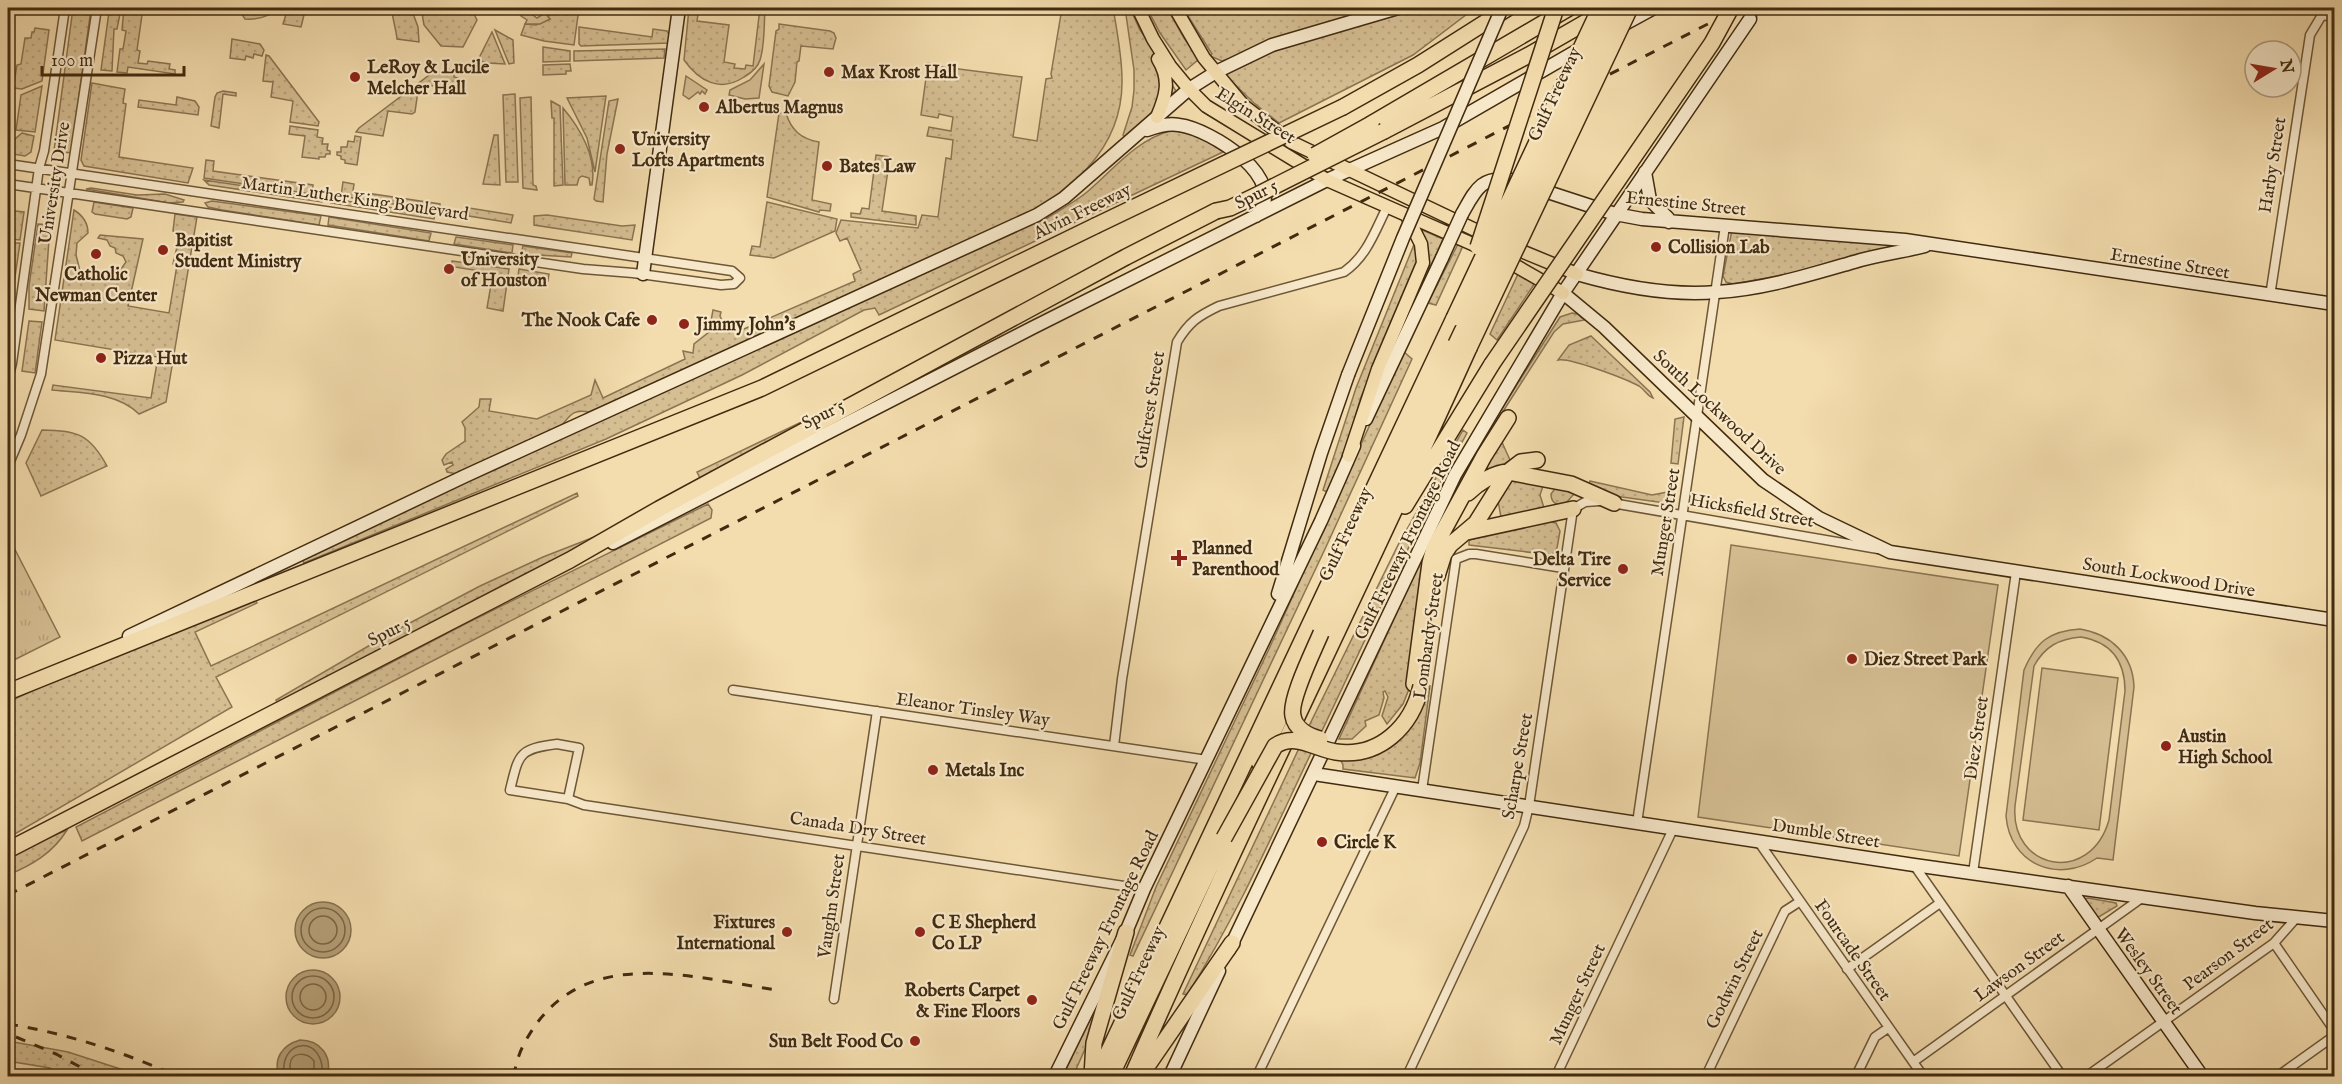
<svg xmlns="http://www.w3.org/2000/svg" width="2342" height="1084" font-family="'IM FELL English',serif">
  <defs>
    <pattern id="grass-dots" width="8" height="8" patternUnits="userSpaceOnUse" patternTransform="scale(1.5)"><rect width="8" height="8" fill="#d5be92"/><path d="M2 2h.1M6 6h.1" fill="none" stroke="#b8a37d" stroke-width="1.8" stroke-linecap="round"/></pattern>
    <pattern id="park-tufts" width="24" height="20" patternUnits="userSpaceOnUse" patternTransform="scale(1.5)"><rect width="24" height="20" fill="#d5be92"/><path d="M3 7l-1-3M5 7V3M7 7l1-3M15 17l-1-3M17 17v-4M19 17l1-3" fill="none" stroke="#b8a37d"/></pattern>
  </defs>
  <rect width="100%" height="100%" fill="#f3dcad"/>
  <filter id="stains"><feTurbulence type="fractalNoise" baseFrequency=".00333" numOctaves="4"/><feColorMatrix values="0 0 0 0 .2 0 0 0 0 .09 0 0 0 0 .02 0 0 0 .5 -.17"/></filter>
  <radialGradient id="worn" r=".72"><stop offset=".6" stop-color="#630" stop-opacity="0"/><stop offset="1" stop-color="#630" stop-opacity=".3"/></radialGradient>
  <path fill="url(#grass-dots)" stroke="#8b7451" stroke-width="1.5" d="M73,8l18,1 -20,144 -17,-2z
    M124,8h19l-6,42 3,1 -2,12 9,1 1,-3 22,3 -1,5 6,1v4l-47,-7 -1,6 -10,-1 3,-23h3l3,-18 -4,-1z
    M246,8h33c-10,9 -20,12 -34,11l-2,-3z
    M288,8h23l-7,7 -3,12 -18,-3z
    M392,8h19l7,19 1,15 -22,-3c-1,-11 -5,-20 -5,-31z
    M421,8h29l10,6h14l3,6 -14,27 -22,-1 -17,-21z
    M564,8h15l-5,37 -30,-4 -23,-6 4,-11 11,1 14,-6 -2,-2 4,-5 3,1 1,-4 7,1z
    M689,8h10l-2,13 32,4 -5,37 11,2 -1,4 11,1 1,-4 7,1 7,-58h5c-1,15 0,37 -5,52 -2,7 -9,13 -16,17 -24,16 -45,4 -60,-17z
    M1062,8h51c4,23 9,48 9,72 1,71 -54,114 -112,143l-421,189c-15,-3 -18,2 -27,13l-105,49 -10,-2 -1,-3 7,-4 -1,-3 -8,3 -2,-5 4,-6 19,-13v-13l-3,-6 17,-15 1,-8h11l-2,12 48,8 54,-24 4,-15 8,18 82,-39 -2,-8 10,2 1,-9 15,-12 4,-22 8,2 -1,4 6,13 8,-4 3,7 118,-51 -2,-7 8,-4 -14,-32 -7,3 -4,-8 5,-13 77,8 4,-13 16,2 8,-59 5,1 2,-19 -26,-4 2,-9 22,4 2,-14 -14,-3 -1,4 -17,-3 7,-52 15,4 79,10 -9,60 24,4 9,-62 6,-1 -1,-4z
    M1125,8h5l10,22 35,49 -4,4 5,8 -51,46 -2,-2 9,-28 2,-17v-20z
    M1147,8h20l17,30 15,21 -13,11 -26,-37z
    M1183,8h198l-159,53 -12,-5 2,-2z
    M1414,8h61l-62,47 -134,68 -25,-20 -29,-28 52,-25z
    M109,12l11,2 -3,15h-3l-2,42 -11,-1z
    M779,24l51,7 4,2 2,5 -3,11 -32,-3 -2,15 -2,1 -2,20 -7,14 -16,-4 -3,-6 7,-55 3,-2z
    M579,27l73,10 1,-8 14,2 3,5 -1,7 -88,3 -2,-2z
    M35,28l14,2 -7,51 -20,8 -9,-1 4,-23 4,-1 4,-26h6l1,-6h2z
    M495,30l18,10 1,23 -5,1z
    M492,32l13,32 -18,-1 -9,-3z
    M232,39l28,5 4,6 -2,6 -8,-2 -1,4 -7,-2 -1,4 -15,-2z
    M543,47l27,4v10l-27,1z
    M665,49l-1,9 -90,3v-10z
    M266,55l3,1 50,66 -1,4 -28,-4 3,-21 -22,-4 2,-15 -10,-1z
    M570,64l1,7h-5v3l-23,1v-10z
    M448,69l6,2v6l4,1 -1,11 -38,-5 -4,28 -3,2 -24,-3 -5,25 -27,-4 3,-4 77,-58 5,3z
    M92,83l33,6 -2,14 3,1 -7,53 74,11 -5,15 -104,-17 -3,-6z
    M42,86l-7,46 -19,-2 5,-35z
    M223,91l13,2v3l-13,-2 -4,34 -8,-2 4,-29 2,-4z
    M515,94l3,88h-12l-3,-87z
    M606,96l-11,76 -8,-34 -20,-40z
    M177,97l18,4 4,6 -1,8 -60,-8 1,-7 37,5z
    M531,97l2,88 3,1 1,4 -14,-2 -3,-90z
    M618,99l-11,55 -4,48 -7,-1 -2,-2 15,-98z
    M551,101l9,5 3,79 -9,1v-68h-2z
    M563,108c17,20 34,49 29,77h-2l-1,-7 -7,-2 -3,2 -2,7h-12z
    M779,113h7c5,17 15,26 33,29l-7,58 19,4 -1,7 -10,-1 -1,2 -52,-15z
    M290,126l28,4 -1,7 6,1 -1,6h6l-1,6 3,1v3h-4l-1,3h-6v2l-17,-2 3,-21 -16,-2z
    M1170,131c22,0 35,8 53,21l-344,163 -4,-7 -11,2 -122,65 -136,64 -302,124 -2,-4 251,-118 494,-223c13,-8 28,-16 40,-26 26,-22 49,-52 83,-61z
    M22,133l12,3 -3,16 -6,4 -12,-2 2,-15z
    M494,135h4l2,50 -17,-1z
    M355,136l6,1 -4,28 -12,-2v-3l-4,-1v-3l-4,-1v-3h4v-5h6l1,-6 6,1z
    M876,155l14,2 -8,54 34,5v9l-65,-8v-4l9,1 2,-6 7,1z
    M206,160l8,1 -1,10 100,14 -1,9 -108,-16z
    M204,180l119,18 -1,4 -113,-17z
    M343,182l11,2 -1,7 87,13 -1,7 -98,-15z
    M91,188l46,7 28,-1 19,6 -1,2 -14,1 -83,-14z
    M332,199l103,15 -1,5 -103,-16z
    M212,201l109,15 -2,9 -97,-15 -14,-3 -3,-4z
    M94,202l39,6 -2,9 -4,2 -32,-5 -3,-2z
    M767,202l70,17 -2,12 -61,27 -24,-3 2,-9 8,1z
    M469,208l44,7 -2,8 -42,-7z
    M74,210c8,5 14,13 14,23l-11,10 -1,12 5,20h4l4,-5 7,1 1,3 19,2 10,-14 -3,-6 -7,-3 -1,-5 -5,-2 -3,-6 -9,-2 2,-3 43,4 -15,67 41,7 8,-48 -4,-1 7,-30 -7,-3 2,-17 22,3 -31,185 -27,12c-22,-22 -58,-21 -87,-24l1,-5 98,13 7,-41 -103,-17z
    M15,211l9,1 -4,28 -9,-1z
    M547,215l75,11 13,-1 -3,15 -98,-15v-9z
    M329,217l102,16 -2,8 -101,-16z
    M38,224l12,1 -6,86 -15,-2v-23z
    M1420,229l23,10 -15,33 1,-14z
    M1732,230l171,16 -64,13 -45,14 -61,11 -7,-2 -3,-6z
    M456,237l57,8 -1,8 -58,-9z
    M1415,242l3,19 -57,136 -15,50 -19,45 -4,-2 33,-102z
    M9,243h11l-8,54 -4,-1v-52z
    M1458,244l5,2 -27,59 -8,-2z
    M523,246l49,7 -1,4 -50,-3z
    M452,261l57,8 -6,42 -16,-3 6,-35 -38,-6 -1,5 -3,-1z
    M519,269l30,5 -1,7 -30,-5z
    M1518,274l17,9 -38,57 -7,-6z
    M1572,313l6,1 6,6 -21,4 -9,8 -61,95 -57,106 -27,156 -6,15 -16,20 -5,-8 6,-19 -3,-6 -2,1 1,6 -5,17 -14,6 1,5 -14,13h-13l94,-205 55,-104 72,-113z
    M29,321l13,1 -7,51 -13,-2z
    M998,328l3,6 -330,174 -392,198 -3,-6 113,-66 91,-48 63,-29 64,-25 97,-46 -7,-14z
    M1591,336l59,56 3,6c-6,-2 -8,-8 -14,-12 -13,-7 -70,-29 -81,-26l11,-15z
    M1403,351l9,8 -87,190 -192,407 -3,-1 26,-68 113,-238z
    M1684,417l-6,47 -7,-1 4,-44z
    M42,430c36,0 48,5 65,36l-66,30 -15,-33z
    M1463,430l4,3 -34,63 -113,239 -12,-7 90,-183z
    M1501,440l9,20 -9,6 -16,7 1,-11z
    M1518,478l26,5 -4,12 4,13 -43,9 -3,-16 12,-20z
    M1590,481l62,14 21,-4 -1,13 -50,-7 -15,-3 -18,-9z
    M1557,486l23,6 -7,3 -8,9c-8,2 -14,-1 -14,-10z
    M577,493l1,3 -362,181 16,30 -224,131v-136l65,-30 182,-73 2,4 -62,29 16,34z
    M708,504l4,6 -1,8 -629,323 -6,-14 389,-203z
    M1546,521l10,2 4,8 -3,17 -5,7 -83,-10v-5z
    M1427,686h3l-10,77 -5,15 -72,-9v-4l-4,-9 39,-7z
    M1301,744l12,5c-40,84 -76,167 -126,246l-4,-1z
    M67,830c-14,23 -35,35 -59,45v-20z
    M2088,898l28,5 1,3 -20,12 -13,-19z
    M1105,988l-11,41 -21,47h-10z
    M8,1041l60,11 74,24h-86l-6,-8 -42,-7z"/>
  <path fill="url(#park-tufts)" stroke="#8b7451" stroke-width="1.5" d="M8,536l52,101 -52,26z"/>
  <path fill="#d5be92" stroke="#8b7451" stroke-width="1.5" fill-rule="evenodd" d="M516,8h7l5,6 2,-1 7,5 8,-5 5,6 -10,5h-15l2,-4 -6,-4z
    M764,64l-5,34 -14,1 -16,-4 1,-5 20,-10z
    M686,76l21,14 -2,4 -3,-3 -2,3 -2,-2 -9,7 -6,-4z
    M1731,545l267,40 -39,271 -261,-39z
    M2080,629c31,5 53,26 54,58l-21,173 -16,-2c-38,26 -87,7 -91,-42l18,-146c12,-28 25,-39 56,-41zM2081,637c30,5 44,24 44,54l-16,129c-19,66 -99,50 -94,-14l19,-140c11,-20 25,-27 47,-29z
    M2042,668l76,10 -19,152 -76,-10z"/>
  <path fill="#b6a078" stroke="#87714e" stroke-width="1.5" d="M295 930a28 28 0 1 1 56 0a28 28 0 1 1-56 0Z
    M286 997a27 27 0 1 1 54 0a27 27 0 1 1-54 0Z
    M300,1040c20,0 33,16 27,36h-48c-6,-17 3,-31 21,-36z"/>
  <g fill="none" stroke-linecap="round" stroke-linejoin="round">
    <path stroke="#7c6644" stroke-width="1.5" d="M301 930a22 22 0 1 1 44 0a22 22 0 1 1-44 0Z
      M309 930a14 14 0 1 1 28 0a14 14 0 1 1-28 0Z
      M292 997a21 21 0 1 1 42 0a21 21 0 1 1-42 0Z
      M300 997a13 13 0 1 1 26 0a13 13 0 1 1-26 0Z
      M284,1076c-5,-40 42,-41 38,0
      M291,1076c0,-3 -1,-7 -1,-11 1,-14 17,-13 24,-4v15"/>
    <path stroke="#cfb98e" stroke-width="12" stroke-dasharray="12 6" stroke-linecap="butt" d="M1750,19l6,-11"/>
    <g stroke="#6e5737" stroke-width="11">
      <path id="street" d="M2322,15l12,2
        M8,164l724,107 8,7 -6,6 -13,1 -88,-12 -50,-4 -575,-85
        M2270,296l40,-261 12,-20 1,-7
        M8,380l4,-17 27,-195 5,-17 21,-143
        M8,466l13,-31 20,-61 56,-366
        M1612,503l266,46
        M733,690l474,70
        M557,744l22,4 -11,51 -58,-9c9,-36 8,-41 47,-46z
        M1114,746l8,-67 55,-337c12,-20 21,-26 42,-36l125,-34c23,-16 31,-41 43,-65
        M1422,790l34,-231 13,-5h7l87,14
        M568,799l16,6 560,84
        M1637,823l88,-597
        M1758,841l165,235
        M1914,865l148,211
        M1973,873l43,-301
        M2274,943l60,87
        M1847,969l93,-66
        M834,999l43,-288
        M1913,1062l230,-165
        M1257,1076l139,-290
        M1407,1076l117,-250 5,-20 44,-297 12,-7 15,-1
        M1556,1076l117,-247
        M1706,1076l76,-159 3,-6 14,-9
        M1856,1076l19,-39 13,-9
        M2087,1076l187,-133 23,-26
        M2278,1076l56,-40"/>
    </g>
    <g stroke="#412b10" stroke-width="15">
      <path id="secondary" d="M1621,26l33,-18
        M1147,130c11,-4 21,-7 32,-5 32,4 113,55 77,91
        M1645,172l5,28 18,18 1,4
        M1462,214c13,-23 19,-39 49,-34l104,34 27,5 263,21 429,64
        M643,274l36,-266
        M1577,274c45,13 93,22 140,18 47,-3 92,-17 137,-30 23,-7 48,-10 71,-16
        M1563,293l41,34 159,153 56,38 71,34 444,68
        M1366,419l76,-161
        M613,543l421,-216 293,-147 116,-52 142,-82
        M1278,594l43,-141 27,-78
        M129,636l336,-160 572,-261 27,-17 125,-109 27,-17 56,-27 126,-37
        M1314,774l600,91 341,48 79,8
        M2068,886l134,190
        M1229,950l226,-475 108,-182 187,-274
        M1055,1076l71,-144 18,-43 177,-368 33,-75
        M1170,1076l49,-105"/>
    </g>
    <g stroke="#412b10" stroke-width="15">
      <path id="primary" d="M1138,8l15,31 17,27 19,23 17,17 121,74 159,70
        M1175,8l29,50 40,48 47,36 199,95
        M1157,117c9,-21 14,-37 1,-58
        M1509,246l68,28
        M1502,258l61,35
        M1349,456l29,-87 45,-106 -2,-19 -14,-28"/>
    </g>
    <g stroke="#412b10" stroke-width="18">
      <path id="highway" d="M1343,107l75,-42 90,-57
        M1371,124l198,-116
        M1384,131l145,-76 71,-41
        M1468,493c10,-10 25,-20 40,-21l63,12 43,19
        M1405,506l87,-142
        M1467,532l106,-23
        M1437,576l7,-22 6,-9 26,-22 32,-51 13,-10 16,-2
        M1316,643l140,-299
        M1414,684l16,-121 4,-15 50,-92 24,-38
        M8,692l754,-304 333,-162
        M1259,762l35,-74
        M8,850l562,-290 89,-51 467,-252 90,-46
        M1137,1074l11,-9 84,-122
        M1092,1076l2,-33 32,-111
        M1097,1076l357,-758
        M1111,1076l118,-249
        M1132,1076c107,-244 227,-484 337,-728"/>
    </g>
    <use href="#street" stroke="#f7e8ca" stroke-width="8"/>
    <use href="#secondary" stroke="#f7e8ca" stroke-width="12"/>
    <use href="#primary" stroke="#f3dcad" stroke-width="12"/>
    <use href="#highway" stroke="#f3dcad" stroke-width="15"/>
    <path stroke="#412b10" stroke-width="3" stroke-dasharray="10 10" stroke-linecap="butt" d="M8,895l1731,-887
      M8,1024c58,9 115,28 169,52
      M16,1037l40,17 41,22
      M513,1076c3,-9 5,-21 10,-30 52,-104 162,-70 253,-56"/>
    <g stroke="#412b10" stroke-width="15" stroke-linecap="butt">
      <path id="secondary-bridge" d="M1442,258l20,-44
        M1348,375l55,-137 99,-230"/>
    </g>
    <g stroke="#412b10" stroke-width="18" stroke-linecap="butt">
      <path id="highway-bridge" d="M1315,155l56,-31
        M1216,211l14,-3 29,-14 125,-63
        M1095,226l248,-119
        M1478,247l78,-239
        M1454,318l146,-310
        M1456,344l160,-336
        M1469,348l161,-340
        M1492,364l220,-321 19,-35
        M1320,739c-11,-3 -25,-10 -27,-23 -4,-16 21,-66 28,-83
        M1224,838l51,-92c20,-14 40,3 61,6 44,6 76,-26 85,-66"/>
    </g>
    <use href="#secondary-bridge" stroke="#f7e8ca" stroke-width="12"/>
    <use href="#highway-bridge" stroke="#f3dcad" stroke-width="15"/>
  </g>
  <g fill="#8f2418" stroke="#f7e8ca" stroke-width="2">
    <circle cx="829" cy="72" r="6"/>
    <circle cx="355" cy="77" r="6"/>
    <circle cx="704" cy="107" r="6"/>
    <circle cx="620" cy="149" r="6"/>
    <circle cx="827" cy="166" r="6"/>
    <circle cx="1656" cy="247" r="6"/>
    <circle cx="163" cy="250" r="6"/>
    <circle cx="96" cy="254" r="6"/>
    <circle cx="449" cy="269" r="6"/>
    <circle cx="652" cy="320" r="6"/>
    <circle cx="684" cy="324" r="6"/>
    <circle cx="101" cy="358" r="6"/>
    <path d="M1176 549h6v6h6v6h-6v6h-6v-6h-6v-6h6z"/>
    <circle cx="1623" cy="569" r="6"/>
    <circle cx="1852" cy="659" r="6"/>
    <circle cx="2166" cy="746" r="6"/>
    <circle cx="933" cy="770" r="6"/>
    <circle cx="1322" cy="842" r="6"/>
    <circle cx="787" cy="932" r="6"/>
    <circle cx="920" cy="932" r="6"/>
    <circle cx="1032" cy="1000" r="6"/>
    <circle cx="915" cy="1041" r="6"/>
  </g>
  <g text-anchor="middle" stroke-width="4.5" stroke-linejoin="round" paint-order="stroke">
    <g font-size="18" font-weight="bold" fill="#412b10" stroke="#f7e8ca" text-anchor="start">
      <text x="367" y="73">LeRoy &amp; Lucile<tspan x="367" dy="21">Melcher Hall</tspan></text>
      <text x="841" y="78">Max Krost Hall</text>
      <text x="716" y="113">Albertus Magnus</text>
      <text x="632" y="145">University<tspan x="632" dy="21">Lofts Apartments</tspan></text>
      <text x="839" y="172">Bates Law</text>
      <text x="175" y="246">Bapitist<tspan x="175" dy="21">Student Ministry</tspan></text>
      <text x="1668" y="253">Collision Lab</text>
      <text x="461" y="265">University<tspan x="461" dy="21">of Houston</tspan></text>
      <text x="96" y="280" text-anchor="middle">Catholic<tspan x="96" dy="21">Newman Center</tspan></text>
      <text x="640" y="326" text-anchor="end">The Nook Cafe</text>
      <text x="696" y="330">Jimmy John's</text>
      <text x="113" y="364">Pizza Hut</text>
      <text x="1192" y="554">Planned<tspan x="1192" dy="21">Parenthood</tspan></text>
      <text x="1611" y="565" text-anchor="end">Delta Tire<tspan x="1611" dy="21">Service</tspan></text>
      <text x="1864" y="665">Diez Street Park</text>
      <text x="2178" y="742">Austin<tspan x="2178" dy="21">High School</tspan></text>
      <text x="945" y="776">Metals Inc</text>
      <text x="1334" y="848">Circle K</text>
      <text x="775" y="928" text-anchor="end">Fixtures<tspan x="775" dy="21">International</tspan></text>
      <text x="932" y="928">C E Shepherd<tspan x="932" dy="21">Co LP</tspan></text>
      <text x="1020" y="996" text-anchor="end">Roberts Carpet<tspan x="1020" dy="21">&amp; Fine Floors</tspan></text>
      <text x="903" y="1047" text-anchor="end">Sun Belt Food Co</text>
    </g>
    <g font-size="18" fill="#412b10" stroke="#f7e8ca">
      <text transform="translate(1554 94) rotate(-65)" y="6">Gulf Freeway</text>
      <text transform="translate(1256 115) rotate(32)" y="6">Elgin Street</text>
      <text transform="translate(2272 165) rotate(-81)" y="6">Harby Street</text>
      <text transform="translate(54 183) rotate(-81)" y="6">University Drive</text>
      <text transform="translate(1256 194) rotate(-27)" y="6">Spur 5</text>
      <text transform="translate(355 198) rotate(8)" y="6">Martin Luther King Boulevard</text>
      <text transform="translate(1686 203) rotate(6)" y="6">Ernestine Street</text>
      <text transform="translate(1082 211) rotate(-26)" y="6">Alvin Freeway</text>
      <text transform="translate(2170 263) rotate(9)" y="6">Ernestine Street</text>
      <text transform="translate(1149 410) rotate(-81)" y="6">Gulfcrest Street</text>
      <text transform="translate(1720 412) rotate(43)" y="6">South Lockwood Drive</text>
      <text transform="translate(823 414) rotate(-27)" y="6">Spur 5</text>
      <text transform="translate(1752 510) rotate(10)" y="6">Hicksfield Street</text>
      <text transform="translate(1665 522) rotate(-81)" y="6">Munger Street</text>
      <text transform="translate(1345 534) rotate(-65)" y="6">Gulf Freeway</text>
      <text transform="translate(1407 540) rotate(-64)" y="6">Gulf Freeway Frontage Road</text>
      <text transform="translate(2169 577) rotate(9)" y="6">South Lockwood Drive</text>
      <text transform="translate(389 631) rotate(-27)" y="6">Spur 5</text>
      <text transform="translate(1428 636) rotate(-82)" y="6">Lombardy Street</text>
      <text transform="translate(973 709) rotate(8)" y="6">Eleanor Tinsley Way</text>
      <text transform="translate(1976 738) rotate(-82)" y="6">Diez Street</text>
      <text transform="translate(1517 766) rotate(-80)" y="6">Scharpe Street</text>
      <text transform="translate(858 828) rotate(9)" y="6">Canada Dry Street</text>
      <text transform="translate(1826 833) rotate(9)" y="6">Dumble Street</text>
      <text transform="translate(831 906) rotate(-82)" y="6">Vaughn Street</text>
      <text transform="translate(1105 930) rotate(-64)" y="6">Gulf Freeway Frontage Road</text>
      <text transform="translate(1853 950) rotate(55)" y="6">Fourcade Street</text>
      <text transform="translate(2228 954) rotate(-37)" y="6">Pearson Street</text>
      <text transform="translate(2019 966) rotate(-36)" y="6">Lawson Street</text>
      <text transform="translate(2149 971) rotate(54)" y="6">Wesley Street</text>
      <text transform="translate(1138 973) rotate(-65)" y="6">Gulf Freeway</text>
      <text transform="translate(1734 979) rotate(-64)" y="6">Godwin Street</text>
      <text transform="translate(1577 994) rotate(-65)" y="6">Munger Street</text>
    </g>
  </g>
  <rect width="2342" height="1084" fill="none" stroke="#f3dcad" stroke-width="30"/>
  <rect x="9" y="9" width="2324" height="1066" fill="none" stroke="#412b10" stroke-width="3"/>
  <rect x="15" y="15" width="2312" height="1054" fill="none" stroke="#412b10" stroke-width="1.5"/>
  <g transform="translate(2273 69) rotate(79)"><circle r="28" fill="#f7e8ca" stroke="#ae9c80" stroke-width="1.5"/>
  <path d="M0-4.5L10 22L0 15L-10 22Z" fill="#8f2418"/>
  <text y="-9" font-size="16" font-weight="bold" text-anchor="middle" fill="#412b10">N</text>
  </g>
  <path d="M42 66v9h142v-9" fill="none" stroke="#412b10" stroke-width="3"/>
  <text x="51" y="66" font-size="18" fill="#412b10" stroke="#f7e8ca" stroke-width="4.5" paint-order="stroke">100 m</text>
  <rect width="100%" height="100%" filter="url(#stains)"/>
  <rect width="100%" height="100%" fill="url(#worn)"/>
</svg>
